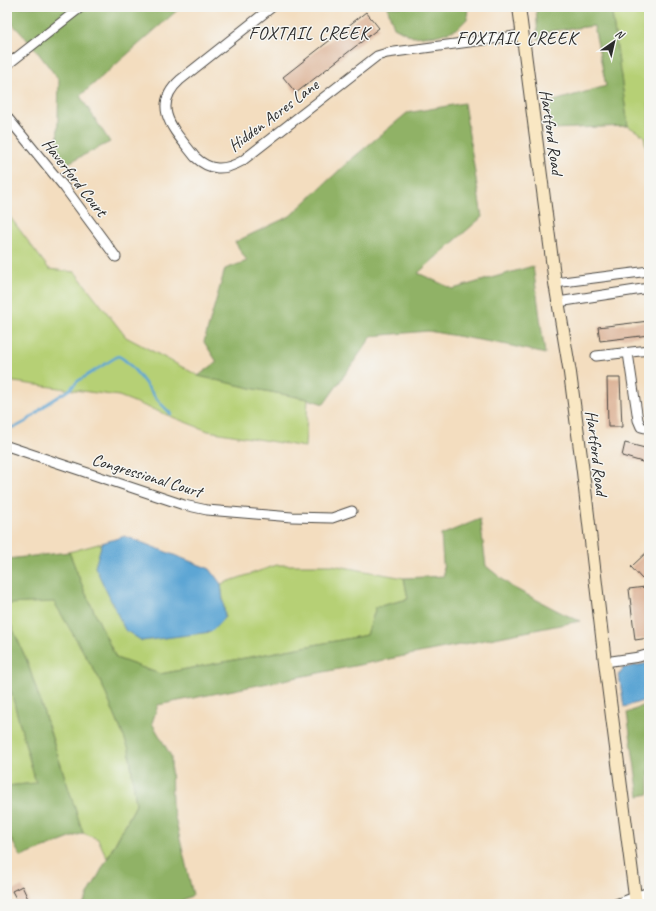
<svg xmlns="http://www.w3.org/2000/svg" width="656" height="911" font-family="Caveat,sans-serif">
  <rect width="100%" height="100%" fill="#f6f6f2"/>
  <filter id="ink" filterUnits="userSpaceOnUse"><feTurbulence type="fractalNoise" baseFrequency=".025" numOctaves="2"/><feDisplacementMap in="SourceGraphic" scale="8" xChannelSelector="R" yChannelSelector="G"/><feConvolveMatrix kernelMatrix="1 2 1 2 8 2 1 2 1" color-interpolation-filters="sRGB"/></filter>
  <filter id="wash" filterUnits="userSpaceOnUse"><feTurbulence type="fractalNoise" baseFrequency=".012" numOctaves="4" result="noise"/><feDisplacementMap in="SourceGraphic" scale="16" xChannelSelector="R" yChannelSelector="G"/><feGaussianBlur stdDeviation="0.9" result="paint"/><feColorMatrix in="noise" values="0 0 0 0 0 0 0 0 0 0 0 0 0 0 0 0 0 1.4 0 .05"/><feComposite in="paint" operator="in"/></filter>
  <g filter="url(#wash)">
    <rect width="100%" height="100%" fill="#f3ddbf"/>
    <path fill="#b6d075" stroke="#707e50" d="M611,7h38v158l-5,-29 -16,-10z
      M7,213l42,56 26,3 51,65 73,39 56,13 53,10 -3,48 -97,-16 -89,-35 -112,-15z
      M102,543l-7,24 130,50 -4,-33 56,-19h55l72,13 4,21 -32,8 -9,28 -207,39 -44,-16 -32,-68 -15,-38z
      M54,601l46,79 29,69 7,56 -29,53 -9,-19 -15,-6 -56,-172 -20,-45v-12z
      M7,683l3,5 26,95 -29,3z"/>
    <path fill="#90b266" stroke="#5e6e48" d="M7,7h174l-101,89 30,46 -42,21 -11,-8 2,-75 -27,-35 -25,-27z
      M387,7h81l-1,12 -10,10 -18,6 -26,2 -19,-10z
      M536,7h75l17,119 -78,3 -3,-26 59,-17 -12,-60 -44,5 -12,9z
      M464,103l18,114 -64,56 35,16 80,-23 12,88 -37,-9 -80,-14 -56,5 -48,68 -16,-5 -53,-10 -57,-13 19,-14 -13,-20 21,-73 22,-8 -12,-19 55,-26 58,-54 59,-49z
      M480,519l6,47 26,21 52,27 16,7 -422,84 -6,18 19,33 1,49 21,90 -18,9h-92l53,-99 -7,-56 -29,-69 -46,-78 -47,2v-45l62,-7 15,38 32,68 44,16 207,-39 9,-28 32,-8 -4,-21 40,-2 -3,-41z
      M7,616l20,45 56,172 -62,24 -14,-25v-46l29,-3 -26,-95 -3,-5z
      M649,703v91l-10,2 -12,-83z"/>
    <path fill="#5da6d4" stroke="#446880" d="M125,536l85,33 11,15 4,33 -14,15 -69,9 -17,-11 -30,-63 7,-24z
      M649,663v36l-25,8 -5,-32 4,-7z"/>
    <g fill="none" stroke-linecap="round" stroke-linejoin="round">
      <path stroke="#5da6d4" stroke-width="2.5" d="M7,431l5,-4h4l11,-6 21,-18 21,-13 9,-9 40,-25c11,3 30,32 38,42 5,6 10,11 15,16"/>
    </g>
    <g id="blocks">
      <path fill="#ddb498" d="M366,12l13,16 -83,65 -13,-16z
        M649,321v14l-49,6 -2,-14z
        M607,378h13l2,49h-14z
        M625,443l24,6v15l-27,-8z
        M649,550v22l-7,7 -11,-12z
        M645,587l4,33v18l-14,2 -6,-51z
        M22,886l7,15 -2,1 1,2h-9l-7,-13z"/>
    </g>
  </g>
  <g filter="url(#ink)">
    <use href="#blocks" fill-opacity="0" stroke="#494641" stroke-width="1"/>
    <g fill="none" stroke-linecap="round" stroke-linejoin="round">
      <g stroke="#494641" stroke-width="11">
        <path id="minor" d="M272,7l-92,73c-31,28 -4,52 15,77 15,14 29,14 47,4l135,-105 10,-3 135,-18
          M7,65l74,-58
          M7,117l58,71 51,69
          M555,283l94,-12
          M558,302l91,-14
          M628,353l10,67 3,7 8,2
          M596,356l53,-6
          M7,446l177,59 23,5 85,7 40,1 20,-7
          M605,662l34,-5 10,-3
          M635,897l14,4
          M616,904l33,-12"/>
      </g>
      <g stroke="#494641" stroke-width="14">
        <path id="secondary" d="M519,7l36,276 15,90 13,99 22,190 31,242"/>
      </g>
      <use href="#minor" stroke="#fff" stroke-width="9"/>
      <use href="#secondary" stroke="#f9e7c3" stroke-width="12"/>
    </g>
  </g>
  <g text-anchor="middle" stroke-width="3" stroke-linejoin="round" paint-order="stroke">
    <g font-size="17" fill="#2b2b2b" stroke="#f6f6f2">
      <text transform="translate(273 115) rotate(-37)" y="6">Hidden Acres Lane</text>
      <text transform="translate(552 132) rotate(82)" y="6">Hartford Road</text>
      <text transform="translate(75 177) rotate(52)" y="6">Haverford Court</text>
      <text transform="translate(597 453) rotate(83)" y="6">Hartford Road</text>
      <text transform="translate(147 475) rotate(17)" y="6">Congressional Court</text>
    </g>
    <g font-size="18" letter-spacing="1" fill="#2b2b2b" stroke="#f6f6f2">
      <text x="309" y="39">FOXTAIL CREEK</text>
      <text x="517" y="44">FOXTAIL CREEK</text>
    </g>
  </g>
  <rect width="656" height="911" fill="none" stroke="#f6f6f2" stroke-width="24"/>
  <g transform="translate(614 42) rotate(34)" stroke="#f6f6f2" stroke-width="3" paint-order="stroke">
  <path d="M0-3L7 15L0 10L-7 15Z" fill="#2b2b2b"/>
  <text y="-6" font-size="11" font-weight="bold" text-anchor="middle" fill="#2b2b2b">N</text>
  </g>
</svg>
